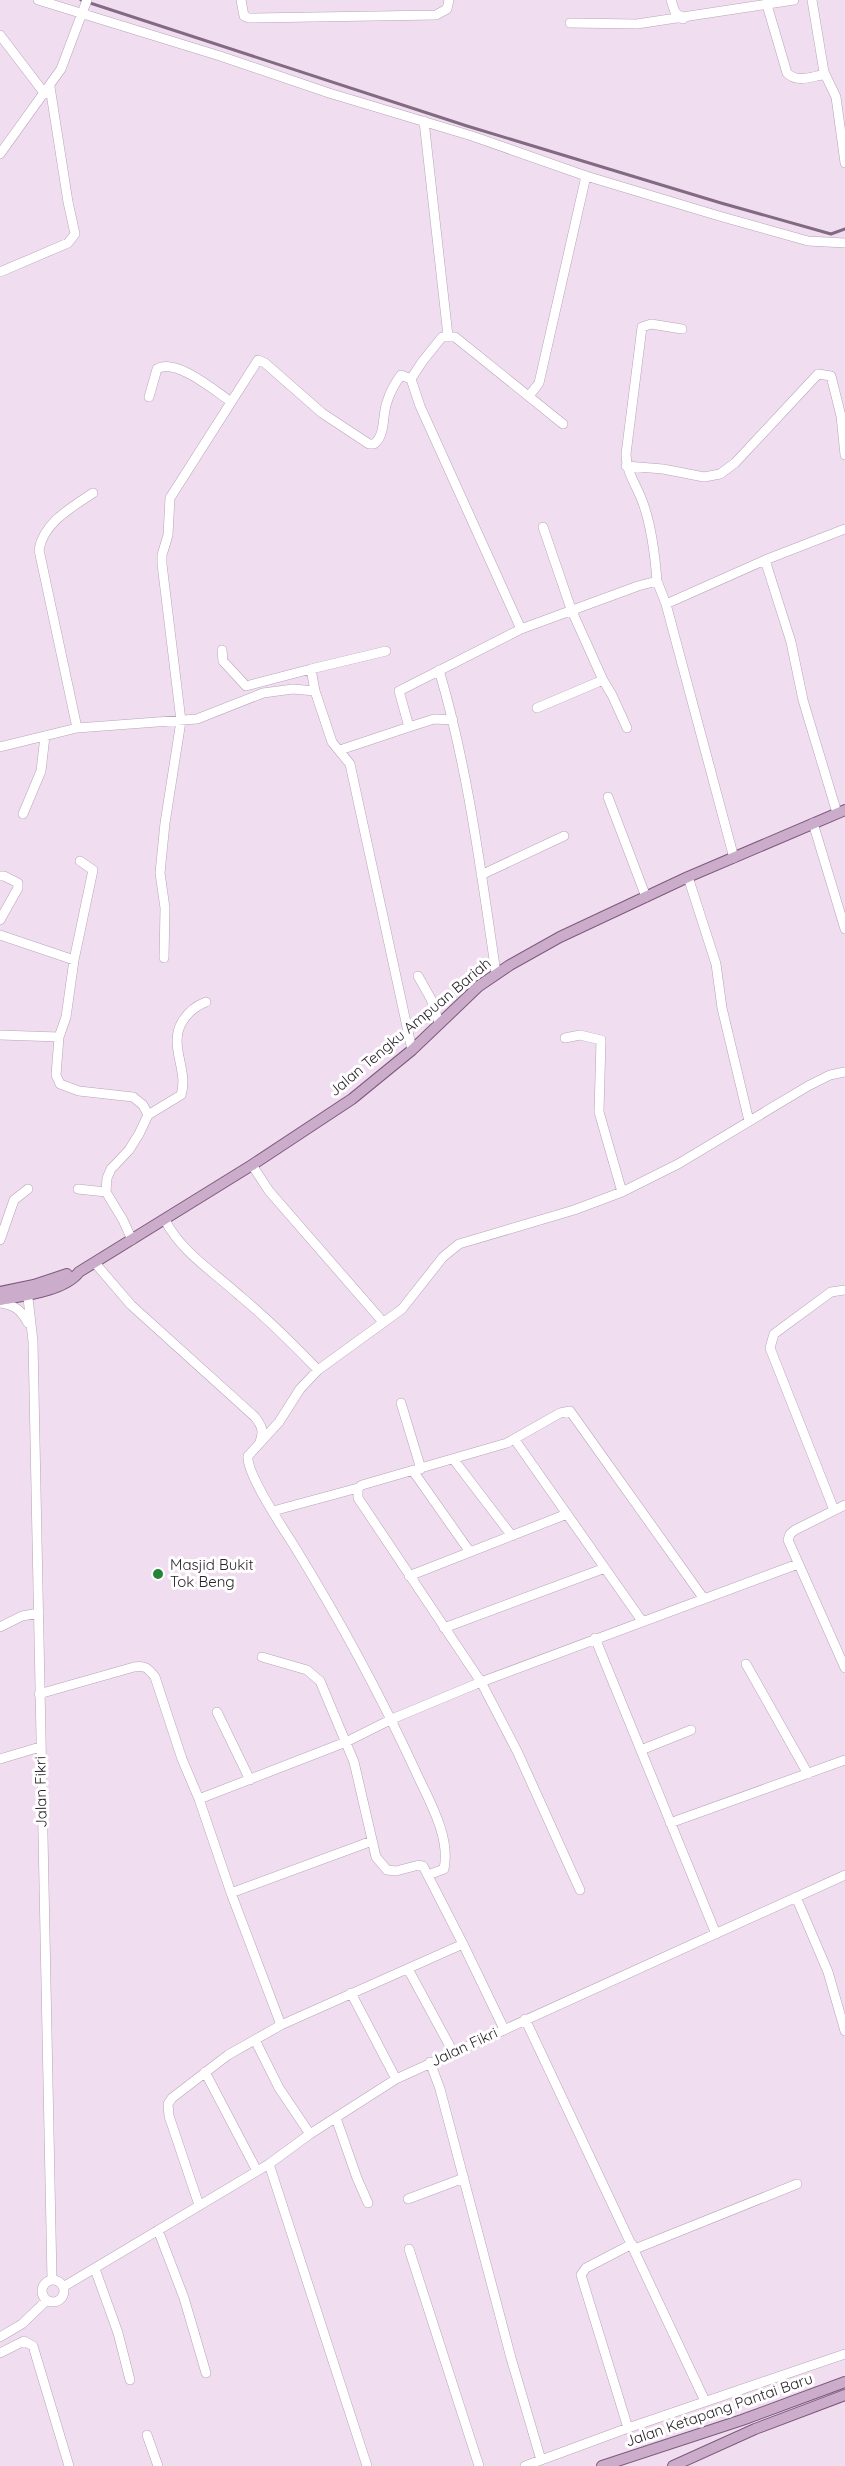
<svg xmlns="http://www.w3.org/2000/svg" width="845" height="2466" font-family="Quicksand,sans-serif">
  <rect width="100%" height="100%" fill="#f1ddf0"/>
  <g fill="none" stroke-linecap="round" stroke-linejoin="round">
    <path stroke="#826a82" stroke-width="3" d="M81,0l386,126 254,77 110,31 14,-5"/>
    <g stroke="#b7a4b7" stroke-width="10">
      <path id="minor" d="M38,0l182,56 109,37 143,43 114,40 133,40 89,25 37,2
        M241,0l3,16 5,2 187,-3 11,-6 2,-9
        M671,0l4,12 8,7
        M767,5l20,68c10,10 23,4 35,2l2,-3 -12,-72
        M570,23l67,1 157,-24
        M0,35l45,59
        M824,72l12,25 9,66
        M424,121l24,215
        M0,154l61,-85 26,-69
        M0,272l68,-29 7,-9 -7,-32 -18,-115
        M529,396l10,-13 47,-207
        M149,397l8,-28c18,-12 58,22 73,32
        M626,466l37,3 41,8 16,-3 15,-11 83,-89 13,2 10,40 4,39
        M765,560l26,82 12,58 34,113
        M657,581c-2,-26 -5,-53 -14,-78 -6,-17 -17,-31 -17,-49l16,-127 9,-3 31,5
        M666,604l99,-44 80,-31
        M521,629l-101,-223 -9,-27 11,-17 20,-25h13l108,87
        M222,650l1,11 23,25 65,-17
        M386,651l-75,18 4,22 17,51 18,22 62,286
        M439,670c29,98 42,202 57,303
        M603,680l9,15 15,33
        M537,708l66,-28 -32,-71 -28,-82
        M409,727l25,-8 19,1
        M77,728l-38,-178c4,-27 33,-43 54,-57
        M0,747l77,-19 120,-9 66,-26 30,-4 22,2
        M340,750l69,-23 -10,-36 122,-62 117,-43 19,-5 9,23 68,254
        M608,797l38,100
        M23,814l18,-43 4,-35
        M813,823l32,106
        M80,861l13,9 -19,90 -8,57 -7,20 -3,38 4,9 19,7 54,6 10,8 5,10
        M481,875l83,-39
        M0,876h4l14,7v5l-18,32
        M688,877l28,87 6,44 27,113
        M0,935l74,25
        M164,958l1,-50 -5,-35 5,-50 16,-102 -19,-157v-9l6,-20 2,-37 88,-138 7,3 57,50 47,31h5c12,-9 8,-29 13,-42 3,-10 8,-19 14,-27l10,4
        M418,976l13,23 8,23
        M0,1035l59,2
        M565,1038l15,-3 21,5 -2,72 23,80
        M252,1165l17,26 114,131
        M78,1189l28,3
        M165,1220c16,32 49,52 75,76 28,23 53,48 78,74
        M0,1240l14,-40 14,-11
        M132,1240l-9,-20 -17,-28 1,-14 4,-9 18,-19 10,-16 9,-19 33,-20c8,-25 -13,-49 1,-73 6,-10 13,-16 24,-20
        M95,1263l36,42 124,112c7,9 9,14 5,25
        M27,1290l6,51 19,939
        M0,1303c15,2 21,7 28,20
        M401,1403l20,66
        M515,1440l127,181
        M454,1460l58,76
        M413,1471l57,81
        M845,1505l-50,25 -5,4 -2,6 57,128
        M834,1510l-64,-162 4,-14 8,-6 49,-36 14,-2
        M273,1511l85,-23
        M409,1576l158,-62
        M0,1627l22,-11 17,-3
        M444,1628l161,-60
        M595,1638l121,296
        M262,1657l45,13 13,11 34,81 22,95 11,13 9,1 23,-6 4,1 40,78 41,85
        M746,1664l62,110
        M39,1694l95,-27c11,-2 14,1 21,10l27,82 17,40 32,94 50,132
        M217,1712l33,68
        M641,1750l50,-20
        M0,1759l40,-12
        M199,1799l147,-57 46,-23 89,-37 317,-118
        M670,1823l175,-63
        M428,1875l16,-6c7,-33 -16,-70 -29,-99 -36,-78 -77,-153 -122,-226 -11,-17 -47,-71 -45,-88l31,-34 21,-33 18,-19 84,-61 41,-52 16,-13 115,-34 48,-18 56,-28 130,-78 22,-11 15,-3
        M580,1890l-63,-139 -36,-69 -123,-184v-10l4,-3 145,-42 53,-30 10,-2 134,188
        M231,1893l141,-52
        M796,1897l32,75 17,59
        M408,1969l45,83
        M351,1993l45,86
        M525,2019l180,382
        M255,2040l24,48 31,46
        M430,2062l10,27 71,269 30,102
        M205,2072l52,99
        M336,2118l21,60 11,25
        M269,2164l98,302
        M408,2199l56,-21
        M199,2205l-30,-89 -1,-12 4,-6 56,-43 53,-30 182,-81
        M158,2230l26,68 22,75
        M409,2249l70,217
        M635,2249l162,-65
        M95,2269l23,64 12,47
        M42 2291a11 11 0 1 1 22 0a11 11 0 1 1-22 0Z
        M63,2287l206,-123 41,-30 86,-55 449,-204
        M0,2337l22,-13 25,-24
        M0,2353l24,-12 9,5 36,120
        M628,2428l-47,-153 5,-7 46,-24
        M147,2435l11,31
        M525,2466l103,-38 217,-74"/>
    </g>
    <g stroke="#7d5a7d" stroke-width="12">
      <path id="major" d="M0,1292l34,-7 33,-11
        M0,1300c22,-4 65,-9 79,-28l173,-107 100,-66 60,-49 67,-64 31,-21 50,-28 128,-60 157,-67
        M602,2466l140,-46 103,-38
        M673,2466l82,-37 90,-34"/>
    </g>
    <use href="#minor" stroke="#fff" stroke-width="9"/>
    <use href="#major" stroke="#cbadcb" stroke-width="10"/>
  </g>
  <circle fill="#258537" stroke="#fff" stroke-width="2" cx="158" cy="1574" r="6"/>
  <g text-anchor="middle" stroke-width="6" stroke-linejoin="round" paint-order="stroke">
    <g font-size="15" fill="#2b232b" stroke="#fff">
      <text transform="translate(410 1027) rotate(-40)" y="5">Jalan Tengku Ampuan Bariah</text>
      <text transform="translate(41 1792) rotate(-91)" y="5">Jalan Fikri</text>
      <text transform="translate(464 2047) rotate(-25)" y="5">Jalan Fikri</text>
      <text transform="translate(719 2410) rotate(-19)" y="5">Jalan Ketapang Pantai Baru</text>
    </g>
    <g font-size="15" fill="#2b232b" stroke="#fff" text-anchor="start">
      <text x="170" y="1570">Masjid Bukit<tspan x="170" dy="17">Tok Beng</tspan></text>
    </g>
  </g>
</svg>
